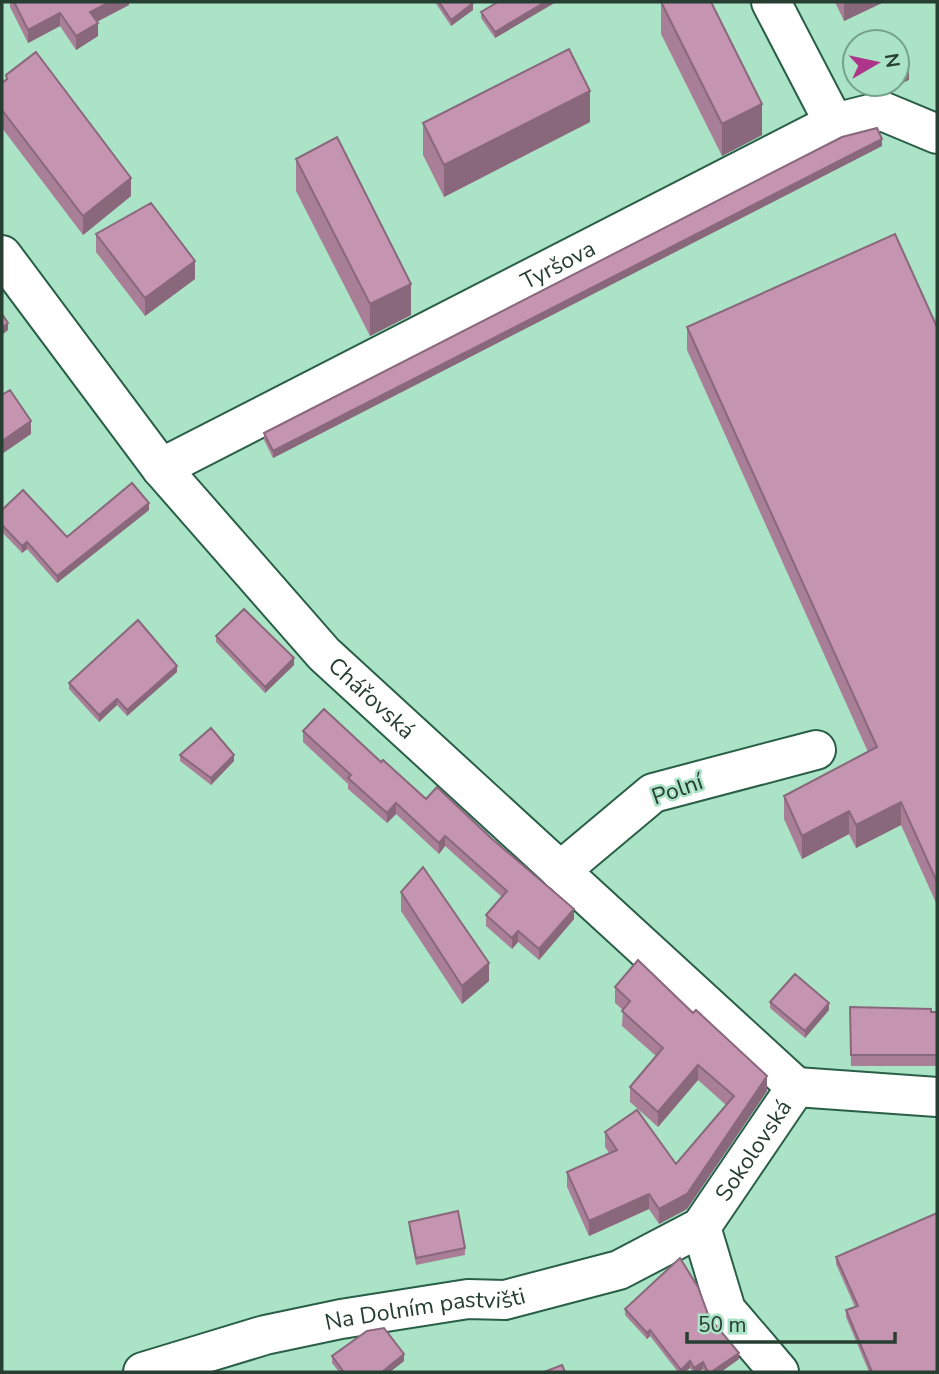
<svg xmlns="http://www.w3.org/2000/svg" width="939" height="1374" font-family="'Nunito Sans',sans-serif">
  <rect width="100%" height="100%" fill="#abe3c6"/>
  <g fill="none" stroke-linecap="round" stroke-linejoin="round">
    <g stroke="#2a5f47" stroke-width="42">
      <g id="minor">
        <path d="M771,2l63,121"/>
        <path id="s1" d="M2,255l159,213 163,186 472,433"/>
        <path id="s2" d="M161,468l673,-345 48,-12 55,23"/>
        <path d="M560,871l93,-78 163,-43"/>
        <path d="M796,1087l141,10"/>
        <path d="M701,1227l25,83 53,62"/>
        <path id="s3" d="M143,1372l122,-37 76,-16 127,-20 37,1 114,-30 82,-43 95,-140"/>
      </g>
    </g>
    <use href="#minor" stroke="#fff" stroke-width="38"/>
  </g>
  <path fill="#a97f98" d="M10,2h119v3l-32,17 1,14 -22,14 -16,-24 -32,17 -18,-36z
    M435,2h37l1,8 -22,16z
    M498,2h58l-61,36 -14,-20v-6z
    M661,2l101,133 -40,21 -61,-122z
    M835,2h49l-40,19z
    M6,75l125,121 -48,39 -81,-107v-45l4,-3z
    M590,122l-146,75 -21,-42v-32z
    M882,146l-609,312 -9,-18v-7z
    M296,159l115,156 -41,21 -74,-145z
    M96,234l99,45 -50,37 -49,-64z
    M687,327h250v578l-36,-80 -45,23 -7,-14 -47,25 -18,-40v-23l84,-44 -181,-402z
    M2,510l65,27 82,-27 -92,73 -30,-34 -5,4 -20,-21z
    M216,636l78,29 -29,28 -49,-51z
    M177,672l-50,44 -10,-11 -18,17 -30,-33v-6z
    M303,731l78,31 193,157 -35,41 -21,-18 -6,7 -26,-23v-11l16,-18 -57,-51 -6,8 -43,-40 -9,9 -39,-34v-5l-45,-42z
    M180,755l54,6 -23,24 -31,-24z
    M401,892l88,89 -27,23 -61,-93z
    M615,987l152,104 -80,118 -28,15 -10,-15 -60,27 -22,-49v-15l42,-19 -4,-6v-15l71,32 50,-59 -28,-25 -40,47 -28,-25v-15l26,-31 -34,-30 1,-16 -8,-7z
    M770,1002l59,8 -24,28 -35,-30z
    M850,1007l87,5v54h-86z
    M409,1222l56,26v7l-49,10 -7,-37z
    M836,1257l101,115h-68l-23,-55v-7l9,-3 -19,-43z
    M625,1309l84,8 30,42 -18,13h-16l-2,-3 -5,3h-5l-3,-4 -5,4h-7l-28,-36 -3,3 -22,-24z
    M332,1356l72,5 -14,11h-51l-7,-9z"/>
  <path fill="#89687c" d="M110,2h19v3l-39,20v-13z
    M545,2h11l-61,36v-6z
    M844,2h40l-40,19z
    M473,3v7l-22,16v-6z
    M60,13v13l-32,17v-13z
    M98,23v13l-22,14v-14z
    M909,62v18l-22,10v-6h10v-16z
    M590,91v31l-146,75v-32z
    M762,104v31l-40,21v-32z
    M882,139v7l-609,312v-7z
    M131,178v18l-48,39v-19z
    M195,261v18l-50,37v-18z
    M411,284v31l-41,21v-32z
    M8,323v7l-6,5v-7z
    M31,421v13l-29,20v-13z
    M149,503v7l-92,73v-7z
    M27,542v7l-5,4v-7z
    M294,658v7l-29,28v-6z
    M177,666v6l-50,44v-6z
    M117,699v6l-18,17v-7z
    M234,755v6l-23,24v-7z
    M901,802v23l-45,23v-23z
    M396,803v11l-9,9v-10z
    M849,811v23l-47,25v-23z
    M445,836v10l-6,8v-11z
    M574,909v10l-35,41v-11z
    M518,931v11l-6,7v-11z
    M489,963v18l-27,23v-18z
    M829,1003v7l-24,28v-7z
    M698,1065v15l-40,47v-15z
    M767,1076v15l-80,118 -28,15v-15z
    M649,1194v15l-60,27v-15z
    M650,1330v6l-3,3v-6z
    M739,1353v6l-18,13h-10z
    M404,1354v7l-14,11h-8z
    M690,1361v7l-5,4h-4v-2z
    M703,1362v7l-5,3h-4v-4z"/>
  <path fill="#c494b1" stroke="#89687c" stroke-width="2" d="M14,2h96l-20,10 8,11 -22,13 -16,-23 -32,17z
    M439,2h33l1,1 -22,17z
    M498,2h47l-50,30 -14,-20z
    M661,2h50l51,102 -40,20z
    M900,43l9,19 -12,6v-24z
    M569,49l21,42 -146,74 -21,-42z
    M36,52l95,126 -48,38 -81,-106v-27l5,-4 -1,-4z
    M877,128l5,11 -609,312 -9,-18 578,-296z
    M337,137l74,147 -41,20 -74,-145z
    M151,203l44,58 -50,37 -49,-64z
    M895,234l42,93v555l-36,-80 -45,23 -7,-14 -47,25 -18,-40 93,-49 -190,-420z
    M2,314l6,9 -6,5z
    M10,390l21,31 -29,20v-46z
    M132,483l17,20 -92,73 -30,-34 -5,4 -20,-21v-15l21,-20 44,47z
    M244,609l50,49 -29,29 -49,-51z
    M138,620l39,46 -50,44 -10,-11 -18,16 -30,-32z
    M324,709l57,53 2,-2 43,39 11,-12 54,51 83,71 -35,40 -21,-18 -6,7 -26,-23 21,-24 -62,-55 -6,7 -43,-40 -9,10 -39,-35 3,-3 -48,-44z
    M211,728l23,27 -23,23 -31,-23z
    M423,867l66,96 -27,23 -61,-94z
    M638,960l55,53 3,-3 71,66 -80,118 -28,15 -10,-15 -60,27 -22,-49 50,-22 -12,-18 32,-22 39,54 58,-68 -36,-31 -40,47 -28,-25 33,-39 -41,-37 8,-10 -15,-14z
    M795,974l34,29 -24,28 -35,-29z
    M850,1007l81,2v3h6v43h-86z
    M458,1211l7,37 -49,10 -7,-36z
    M937,1213v159h-65l-26,-62 12,-4 -22,-49z
    M680,1258l18,29 11,30 30,36 -28,19h-3l-5,-10 -9,6 -4,-7 -9,9 -31,-40 -3,3 -22,-24z
    M384,1328l20,26 -22,18h-42l3,-1 -11,-15 35,-25z
    M562,1365l3,7h-21z"/>
  <g text-anchor="middle" stroke-width="5" stroke-linejoin="round" paint-order="stroke">
    <g font-size="23" fill="#273e32" stroke="#abe3c6">
      <text dy="8" stroke="none"><textPath href="#s2" startOffset="446">Tyršova</textPath></text>
      <text dy="8" stroke="none"><textPath href="#s1" startOffset="578">Chářovská</textPath></text>
      <text transform="translate(677 789) rotate(-19)" y="8">Polní</text>
      <text dy="8" stroke="none"><textPath href="#s3" startOffset="674">Sokolovská</textPath></text>
      <text dy="8" stroke="none"><textPath href="#s3" startOffset="290">Na Dolním pastvišti</textPath></text>
    </g>
  </g>
  <rect width="939" height="1374" fill="none" stroke="#273e32" stroke-width="7"/>
  <g transform="translate(876 63) rotate(81)"><circle r="33" fill="#abe3c6" stroke="#76a18b" stroke-width="2"/>
  <path d="M0-5L12 26L0 18L-12 26Z" fill="#ad358a"/>
  <text y="-10" font-size="19" font-weight="bold" text-anchor="middle" fill="#273e32">N</text>
  </g>
  <path d="M687 1332v10h208v-10" fill="none" stroke="#273e32" stroke-width="3.5"/>
  <text x="698" y="1332" font-size="21" fill="#273e32" stroke="#abe3c6" stroke-width="5" paint-order="stroke">50 m</text>
</svg>
